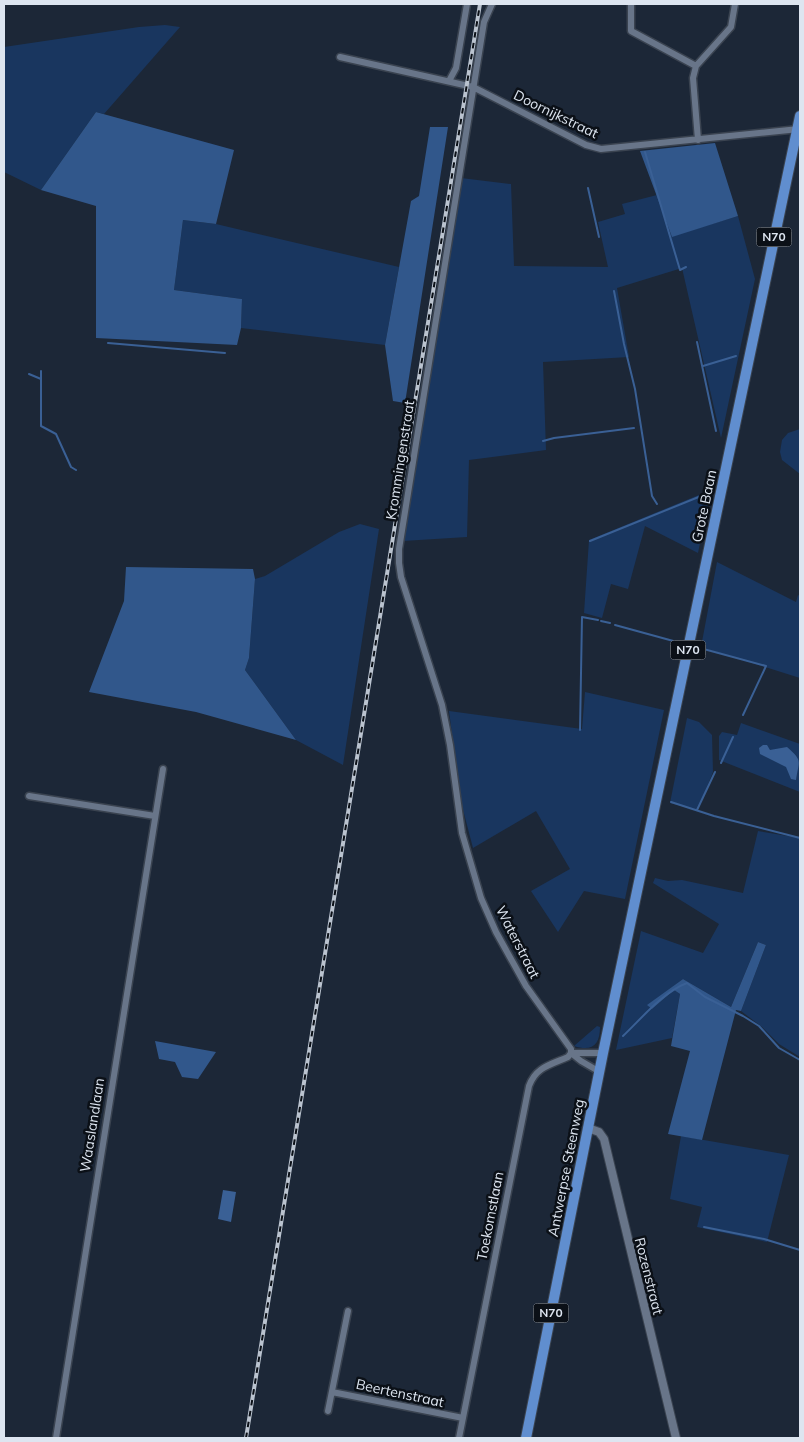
<svg xmlns="http://www.w3.org/2000/svg" width="804" height="1442" font-family="Mulish,sans-serif">
  <rect width="100%" height="100%" fill="#1c2737"/>
  <path fill="#19365f" d="M165,25l15,2 -76,87 -8,-2 -55,78 -37,-18v-125l135,-20z
    M461,178l50,6 3,82 94,1 -10,-45 27,-8 -3,-10 35,-9 15,41 66,-20 17,63 -34,159 -39,-170 -65,20 12,69 -86,5 3,88 -77,10 -2,77 -64,4z
    M183,220l33,4 183,43 -14,78 -144,-17 1,-29 -68,-9z
    M800,429v45l-18,-14 -2,-8 2,-12 6,-7z
    M711,490l-13,63 -53,-27 -17,63 -17,-5 -9,34 -18,-5 5,-73z
    M360,524l19,5 -36,236 -47,-25 -51,-70 4,-12 6,-79 10,-3 74,-44z
    M717,562l79,40 2,-7 2,1v82l-99,-31z
    M585,692l79,18 -39,189 -41,-8 -26,41 -27,-41 39,-22 -34,-58 -63,37 -12,-46 -12,-91 133,18z
    M687,718l12,4 13,13 1,37 -15,38 -28,-7z
    M741,723l59,21v48l-81,-32v-24l3,-4 15,3z
    M758,831l42,7v219l-21,-13 -17,-17 -21,-16 25,-66 -8,-3 -27,65 -48,-28 -35,26 4,4 22,-19 6,4 -8,44 -56,12 25,-119 62,22 16,-29 -66,-41 2,-5 13,3 14,-1 61,13z
    M597,1026l3,1c0,18 -8,25 -26,19z
    M681,1136l108,19 -22,87 -70,-15 5,-20 -32,-8z"/>
  <path fill="#31578b" d="M96,112l138,38 -18,74 -33,-4 -9,70 68,9 -1,29 -4,17 -141,-7v-132l-55,-16z
    M430,127h18l-43,276 -12,-2 -8,-56 26,-144 8,-5z
    M715,143l23,73 -66,21 -32,-86z
    M126,567l127,2 2,10 -6,79 -4,12 51,70 -100,-28 -107,-20 35,-91z
    M758,942l8,3 -25,66 -5,-1 -34,130 -34,-6 22,-83 -19,-5 9,-52 -6,-4 -22,19 -5,-4 36,-26 48,28z
    M155,1041l61,11 -18,27 -16,-2 -7,-15 -16,-3z"/>
  <path fill="#3a6095" d="M763,745h4l3,5 17,-3c16,14 12,13 9,33l-5,-1 -5,-12 -26,-13 -1,-6z
    M223,1190l13,2 -5,30 -13,-3z"/>
  <g fill="none" stroke-linecap="round" stroke-linejoin="round">
    <path stroke="#3a6095" stroke-width="2" d="M645,152l35,118 6,-3
      M588,188l11,49
      M614,291l10,53 11,45 17,107 5,8
      M697,342l19,89
      M108,343l117,10
      M703,366l33,-10
      M41,371v55l15,8 15,33 5,3
      M29,374l12,5
      M543,441l11,-3 80,-10
      M590,541l116,-47
      M601,621l9,2
      M615,625l62,17
      M700,648l66,18 -23,49
      M580,730l2,-113 16,3
      M721,763l12,-26
      M671,802l43,14 86,22
      M697,810l18,-38
      M623,1036c18,-17 40,-44 64,-53l18,14 38,19 16,10 20,22 21,12
      M704,1227l60,12 36,11"/>
    <g stroke="#3a4350" stroke-width="9">
      <path id="minor" d="M492,4l-8,18 -85,527v14l2,14 41,128 8,40 12,88 19,65 15,34 30,54 45,63v4
        M631,4v27l65,35
        M340,57l133,30 113,58 15,4 198,-20
        M449,81l7,-13 11,-64
        M698,140l-5,-62 3,-12 35,-39 4,-23
        M29,796l126,20
        M571,1053l10,8 19,11
        M332,1392l131,26
        M328,1411l20,-100
        M56,1438l107,-669
        M459,1438l70,-352c7,-19 21,-21 39,-29l3,-4h32"/>
    </g>
    <g stroke="#3a4350" stroke-width="10">
      <path id="tertiary" d="M588,1128l11,4 5,7 72,299"/>
    </g>
    <g stroke="#3a4350" stroke-width="12">
      <path id="primary" d="M526,1438l77,-385 197,-937"/>
    </g>
    <use href="#minor" stroke="#687589" stroke-width="6"/>
    <use href="#tertiary" stroke="#687589" stroke-width="8"/>
    <use href="#primary" stroke="#608ecf" stroke-width="10"/>
    <g stroke="#bac3cf" stroke-width="4">
      <path id="rail" d="M246,1438l234,-1434"/>
    </g>
    <use href="#rail" stroke="#0b1017" stroke-width="2" stroke-dasharray="5.5" stroke-linecap="butt"/>
  </g>
  <g text-anchor="middle" stroke-width="5" stroke-linejoin="round" paint-order="stroke">
    <g fill="#0b1017" stroke="#9ea5af" stroke-width="1">
      <rect x="756.5" y="227.5" width="35" height="19" rx="4"/>
      <rect x="670.5" y="640.5" width="35" height="19" rx="4"/>
      <rect x="533.5" y="1303.5" width="35" height="19" rx="4"/>
    </g>
    <g font-size="12" font-weight="bold" fill="#dde5f0">
      <text x="774" y="241">N70</text>
      <text x="688" y="654">N70</text>
      <text x="551" y="1317">N70</text>
    </g>
    <g font-size="14" fill="#dde5f0" stroke="#0b1017">
      <text transform="translate(556 114) rotate(26)" y="5">Doornijkstraat</text>
      <text transform="translate(400 460) rotate(-81)" y="5">Krommingenstraat</text>
      <text transform="translate(704 506) rotate(-78)" y="5">Grote Baan</text>
      <text transform="translate(518 942) rotate(63)" y="5">Waterstraat</text>
      <text transform="translate(92 1125) rotate(-81)" y="5">Waaslandlaan</text>
      <text transform="translate(566 1168) rotate(-79)" y="5">Antwerpse Steenweg</text>
      <text transform="translate(490 1216) rotate(-79)" y="5">Toekomstlaan</text>
      <text transform="translate(649 1276) rotate(76)" y="5">Rozenstraat</text>
      <text transform="translate(400 1393) rotate(12)" y="5">Beertenstraat</text>
    </g>
  </g>
  <rect width="804" height="1442" fill="none" stroke="#dde5f0" stroke-width="10"/>
</svg>
